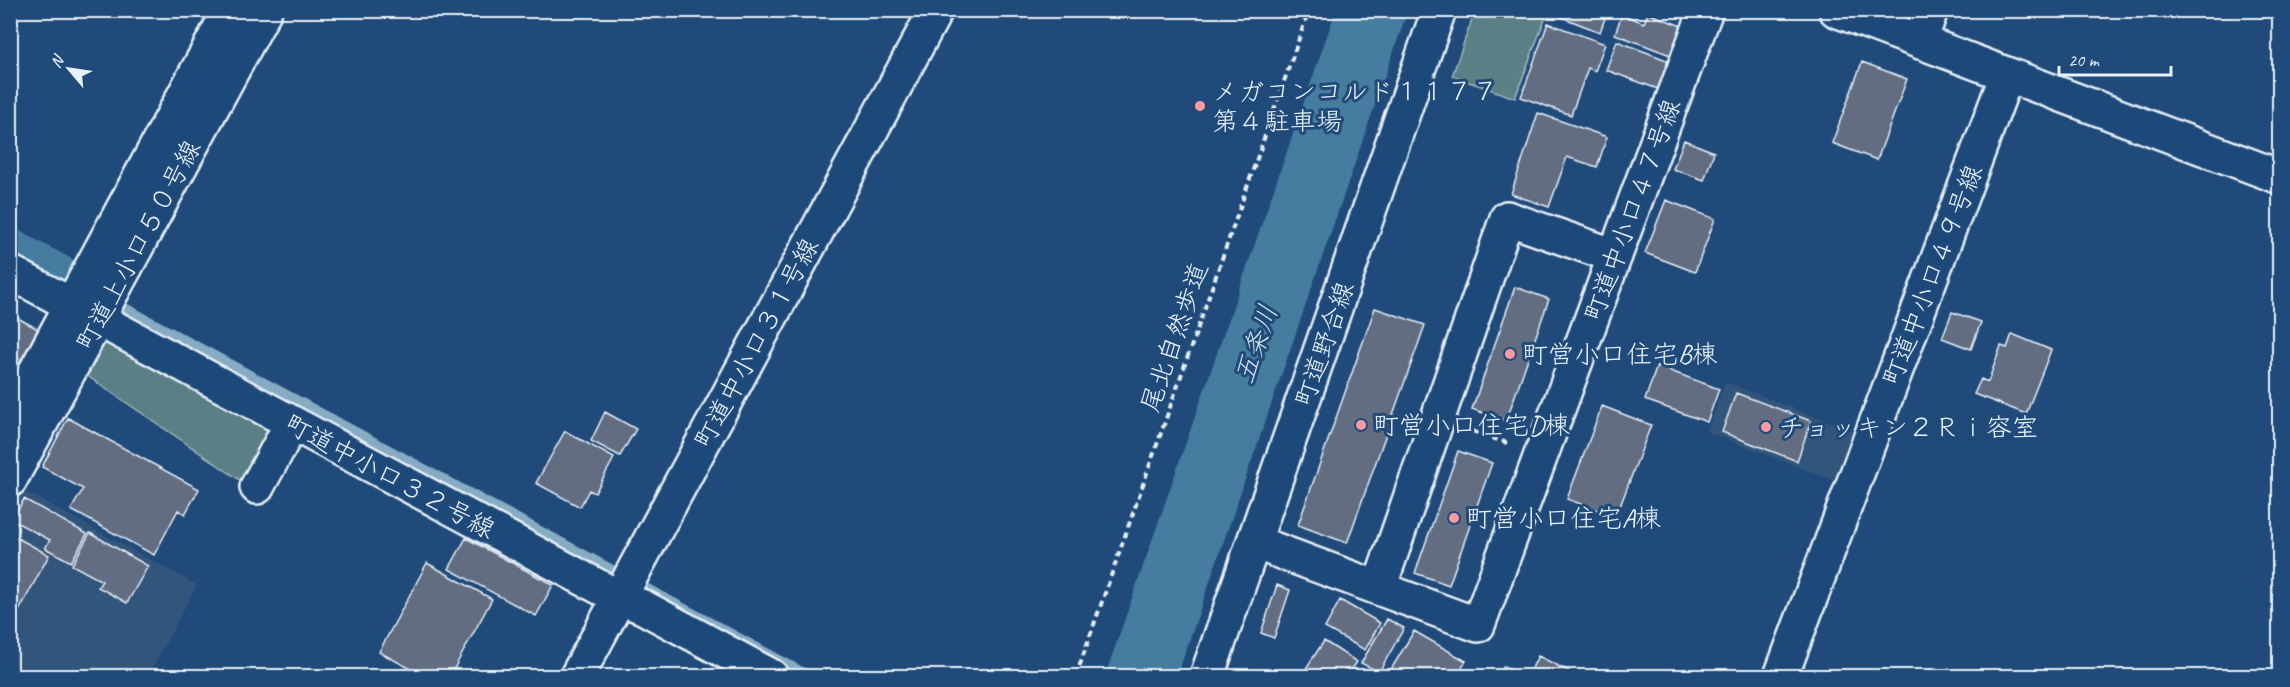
<svg xmlns="http://www.w3.org/2000/svg" width="2290" height="687" font-family="Caveat,'Klee One',sans-serif">
  <rect width="100%" height="100%" fill="#1f4a7a"/>
  <filter id="ink" filterUnits="userSpaceOnUse"><feTurbulence type="fractalNoise" baseFrequency=".0167" numOctaves="2"/><feDisplacementMap in="SourceGraphic" scale="12" xChannelSelector="R" yChannelSelector="G"/><feConvolveMatrix kernelMatrix="1 2 1 2 8 2 1 2 1" color-interpolation-filters="sRGB"/></filter>
  <g filter="url(#ink)">
    <path fill="#33547c" d="M1725,382l131,50 -18,50 -131,-50z
      M21,489l176,96 -49,91h-137v-167z"/>
    <path fill="#5a7f85" stroke="#a1b8be" stroke-width="1.5" d="M1475,11h73l-33,87 -63,-22z
      M103,336l176,96 -29,55 -167,-114z"/>
    <g fill="none" stroke-linecap="round" stroke-linejoin="round">
      <path stroke="#86abc3" stroke-width="12" d="M108,300l699,376"/>
      <path stroke="#447ca0" stroke-width="39" d="M10,248l86,46"/>
      <path stroke="#447ca0" stroke-width="68" d="M1141,676l231,-666"/>
    </g>
    <path fill="#626d82" stroke="#e8f1f8" stroke-width="1.5" d="M1552,10h56l-8,22 -49,-19z
      M1648,13l36,14 -11,29 -58,-22 7,-20 22,9z
      M1548,23l57,21 -10,27 -7,-3 -17,47 -50,-18z
      M1617,41l52,20 -11,28 -52,-19z
      M1862,62l45,17 -30,81 -45,-17z
      M1538,113l69,24 -10,30 -30,-10 -18,50 -38,-13z
      M1684,140l30,12 -10,28 -31,-11z
      M1666,200l49,19 -20,53 -50,-19z
      M1515,287l34,12 -43,122 -34,-12z
      M1375,308l50,17 -78,218 -49,-18z
      M1952,312l29,10 -10,27 -29,-11z
      M14,316l24,13 -16,31 -12,-6v-32z
      M2012,334l39,16 -25,64 -52,-20 7,-15 7,3 13,-36 6,2z
      M1657,366l62,23 -12,33 -62,-22z
      M1736,393l75,28 -14,40 -75,-29z
      M1602,406l49,19 -35,92 -49,-18z
      M605,412l31,17 -16,27 -29,-15z
      M68,418l131,71 -14,25 -7,-4 -24,45 -83,-45 12,-21 -41,-22z
      M565,431l49,27 -19,35 -6,-3 -9,17 -44,-24z
      M1458,451l34,12 -43,122 -34,-12z
      M24,499l63,35 -16,28 -26,-14 5,-8 -38,-20z
      M90,533l58,33 -21,37 -29,-16 4,-6 -30,-16z
      M10,534l39,21 -35,65 -4,-2z
      M466,538l87,47 -17,31 -87,-47z
      M427,563l65,36 -42,77h-26l-45,-24z
      M1277,585l13,5 -16,48 -13,-5z
      M1340,600l40,23 -15,27 -40,-22z
      M1387,619l17,9 -25,44 -18,-9z
      M1414,631l52,30 -9,15h-70z
      M1324,641l33,21 -10,14h-46z
      M1538,656l35,17 -2,3h-37l-5,-2z
      M1504,666l18,10h-24z"/>
    <g fill="none" stroke-linecap="round" stroke-linejoin="round">
      <g stroke="#e8f1f8" stroke-width="38">
        <path id="minor" d="M1836,10l444,167
          M1920,42l11,-32
          M10,272l608,325 25,10 128,69
          M10,419l220,-409
          M10,480l255,-470
          M257,487l35,-64
          M1254,542l224,83 228,-615
          M1379,588l128,-370 108,38
          M577,676l359,-666
          M1207,676l232,-666
          M1781,676l226,-601"/>
      </g>
      <path stroke="#e8f1f8" stroke-width="4" stroke-dasharray="6 4.5" stroke-linecap="butt" d="M1472,431l35,12
        M1076,676l233,-666"/>
      <use href="#minor" stroke="#1f4a7a" stroke-width="33"/>
    </g>
  </g>
  <g fill="#ff9aa2" stroke="#1f4a7a" stroke-width="2">
    <circle cx="1200" cy="106" r="6"/>
    <circle cx="1510" cy="354" r="6"/>
    <circle cx="1361" cy="425" r="6"/>
    <circle cx="1766" cy="427" r="6"/>
    <circle cx="1454" cy="518" r="6"/>
  </g>
  <g text-anchor="middle" stroke-width="6" stroke-linejoin="round" paint-order="stroke">
    <g font-size="26" fill="#e8f1f8" stroke="#1f4a7a" text-anchor="start">
      <text x="1212" y="100">メガコンコルド１１７７<tspan x="1212" dy="30">第４駐車場</tspan></text>
      <text x="1522" y="363">町営小口住宅B棟</text>
      <text x="1373" y="434">町営小口住宅D棟</text>
      <text x="1778" y="436">チョッキン２Ｒｉ容室</text>
      <text x="1466" y="527">町営小口住宅A棟</text>
    </g>
    <g font-size="26" fill="#e8f1f8" stroke="#1f4a7a">
      <text transform="translate(1632 210) rotate(-70)" y="9">町道中小口４７号線</text>
      <text transform="translate(138 245) rotate(-62)" y="9">町道上小口５０号線</text>
      <text transform="translate(1932 275) rotate(-69)" y="9">町道中小口４９号線</text>
      <text transform="translate(1174 337) rotate(-71)" y="9">尾北自然歩道</text>
      <text transform="translate(756 343) rotate(-62)" y="9">町道中小口３１号線</text>
      <text transform="translate(1324 344) rotate(-71)" y="9">町道野合線</text>
      <text transform="translate(390 476) rotate(28)" y="9">町道中小口３２号線</text>
    </g>
    <g font-size="27" font-style="italic" fill="#cfdfeb" stroke="#1f4a7a">
      <text transform="translate(1256 344) rotate(-71)" y="9">五条川</text>
    </g>
  </g>
  <rect width="2290" height="687" fill="none" stroke="#1f4a7a" stroke-width="36"/>
  <rect x="18" y="18" width="2254" height="651" fill="none" stroke="#e8f1f8" stroke-width="2" filter="url(#ink)"/>
  <g transform="translate(69 69) rotate(299)" stroke="#1f4a7a" stroke-width="4.5" paint-order="stroke">
  <path d="M0-4.5L10 22L0 15L-10 22Z" fill="#e8f1f8"/>
  <text y="-9" font-size="16" font-weight="bold" text-anchor="middle" fill="#e8f1f8">N</text>
  </g>
  <path d="M2059 66v9h112v-9" fill="none" stroke="#e8f1f8" stroke-width="3"/>
  <text x="2068" y="66" font-size="18" fill="#e8f1f8" stroke="#1f4a7a" stroke-width="4.5" paint-order="stroke">20 m</text>
</svg>
